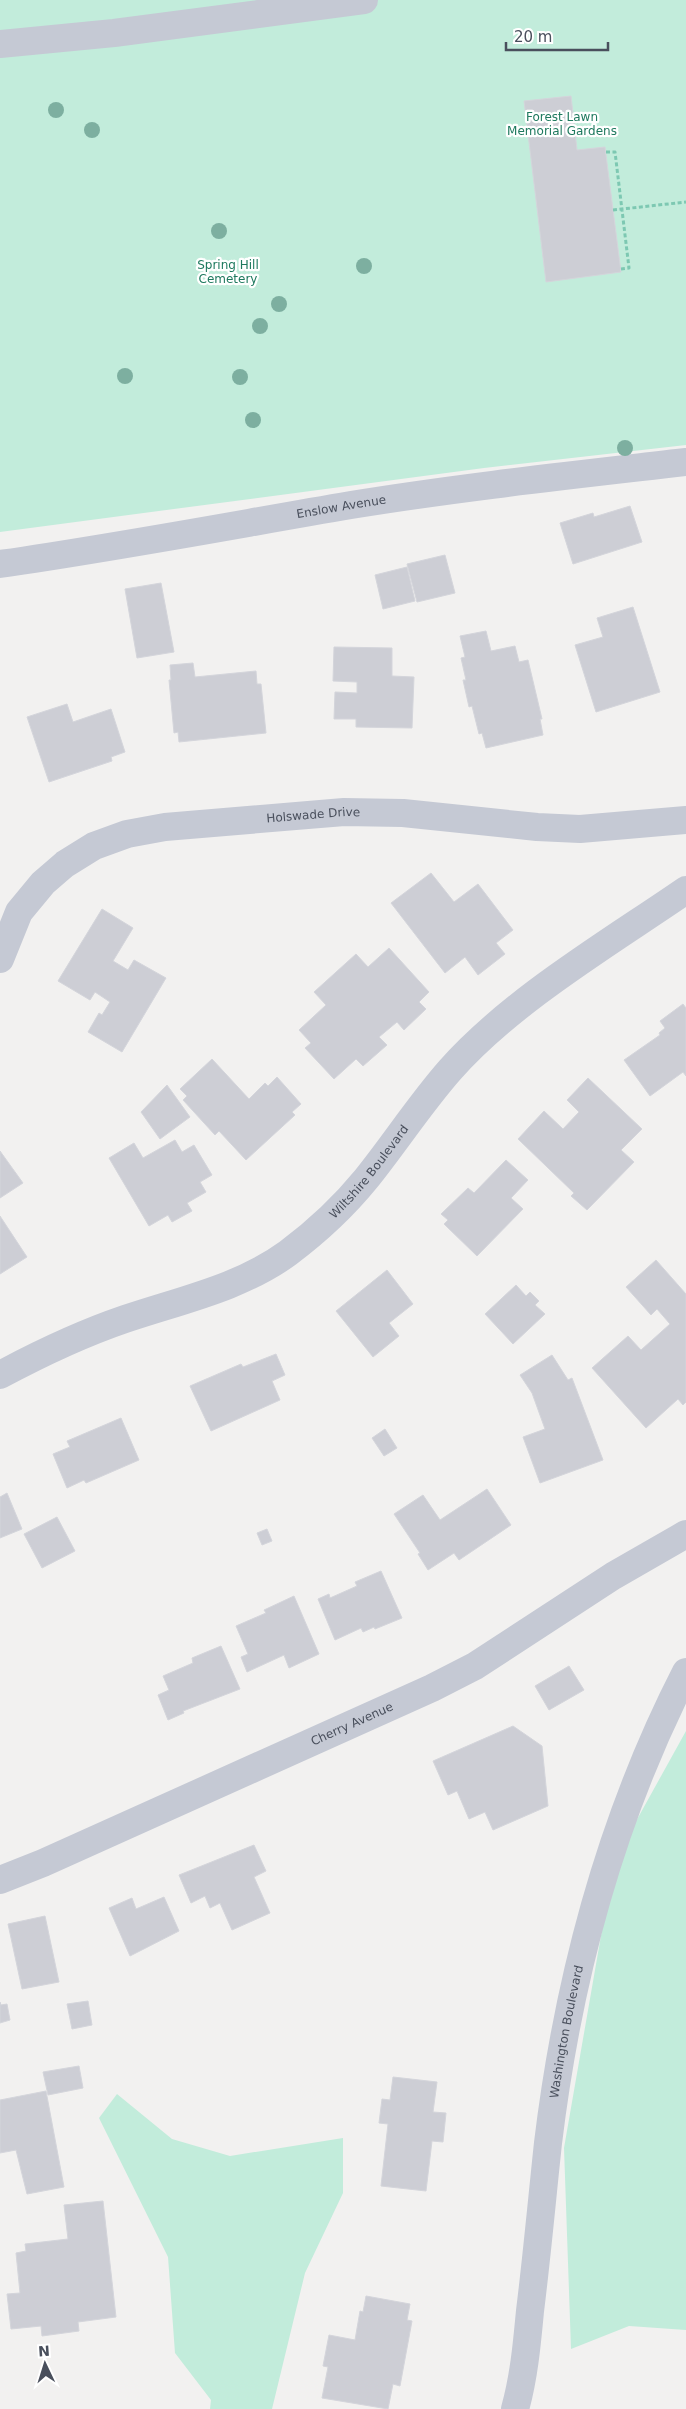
<svg xmlns="http://www.w3.org/2000/svg" width="686" height="2409" font-family="'DejaVu Sans',sans-serif">
  <rect width="100%" height="100%" fill="#f2f1f0"/>
  <path fill="#c2ecdb" d="M0,0h686v445l-202,23 -484,64z
    M686,1731v599l-57,-4 -58,23 -7,-201 50,-287z
    M117,2094l55,45 58,17 113,-18v55l-38,80 -33,136h-62l1,-9 -36,-47 -7,-96 -69,-139z"/>
  <path fill="#cdced5" stroke="#d4d5db" d="M571,96l6,54 28,-3 16,125 -75,10 -22,-181z
    M630,506l12,36 -69,22 -13,-41 33,-10 1,4z
    M445,555l10,38 -38,9 -10,-38z
    M407,567l8,34 -32,8 -8,-34z
    M161,583l13,69 -37,6 -12,-69z
    M633,607l27,85 -64,20 -21,-67 28,-8 -6,-19z
    M486,631l5,20 24,-5 4,16 9,-2 14,59h-2l3,16 -57,13 -4,-15 -3,1 -7,-28 -3,1 -6,-27h3l-5,-22 4,-1 -5,-21z
    M334,647l58,1v28l22,1 -2,51 -56,-1v-8h-22l1,-27 22,1v-11l-24,-1z
    M193,663l2,14 61,-6 1,13h4l5,49 -87,9 -1,-10 -4,1 -5,-53h2l-1,-15z
    M67,704l6,18 38,-13 14,43 -14,5 1,4 -63,21 -22,-65z
    M431,873l23,29 24,-18 35,46 -17,13 9,11 -27,21 -13,-18 -20,16 -54,-70z
    M102,909l31,19 -20,33 15,9 6,-10 32,18 -44,74 -34,-20 11,-19 3,2 8,-13 -15,-10 -5,8 -32,-19z
    M389,948l40,44 -10,10 7,7 -22,21 -7,-8 -18,15 8,8 -24,21 -7,-7 -22,20 -29,-31 6,-5 -12,-13 27,-25 -12,-13 42,-38 12,13z
    M683,1004l3,4v68l-3,-4 -33,24 -26,-36 36,-25 -1,-2 6,-5 -5,-7z
    M212,1059l37,40 16,-16 3,3 9,-9 24,27 -9,8 3,3 -49,45 -27,-29 -4,4 -32,-35 4,-4 -7,-7z
    M588,1078l54,51 -21,21 13,12 -47,48 -16,-14 3,-3 -56,-54 26,-28 19,18 16,-17 -12,-12z
    M167,1085l23,32 -30,22 -19,-27z
    M175,1140l7,12 12,-7 18,30 -12,7 6,10 -19,11 5,8 -20,11 -4,-7 -19,11 -40,-68 25,-15 9,15z
    M0,1151l23,32 -23,15z
    M506,1160l22,20 -17,18 12,11 -46,47 -33,-32 4,-4 -7,-6 27,-26 6,5z
    M0,1216l27,41 -27,17z
    M656,1260l30,34v108l-3,3 -5,-6 -32,29 -54,-60 36,-32 13,14 29,-26 -13,-15 -6,6 -25,-28z
    M387,1270l26,34 -24,19 10,13 -26,21 -37,-46z
    M516,1285l10,11 4,-4 9,9 -4,4 10,9 -32,30 -28,-30z
    M276,1354l9,21 -13,6 8,19 -69,31 -21,-45 51,-22 2,3z
    M552,1355l16,25 4,-2 31,82 -63,23 -17,-46 22,-8 -13,-36 -12,-18z
    M121,1418l18,42 -53,23 -2,-3 -17,8 -14,-34 17,-7 -3,-6z
    M385,1429l12,19 -13,8 -12,-18z
    M487,1489l24,36 -52,35 -5,-7 -26,17 -10,-16 2,-1 -26,-39 29,-19 17,25z
    M7,1493l15,36 -22,9v-41z
    M57,1517l18,34 -33,17 -18,-34z
    M267,1529l5,12 -10,4 -5,-12z
    M381,1571l21,47 -27,11 -1,-2 -11,5 -2,-4 -26,12 -17,-41 11,-5 1,4 27,-12 -2,-4z
    M294,1596l25,58 -30,14 -5,-13 -37,17 -6,-15 7,-3 -12,-28 30,-13 -2,-3z
    M221,1646l19,43 -57,22 1,2 -16,7 -10,-25 11,-5 -6,-14 30,-13 -1,-5z
    M569,1666l15,24 -35,20 -14,-24z
    M513,1726l29,20 6,60 -55,24 -8,-18 -16,7 -12,-28 -9,4 -15,-34z
    M254,1845l12,26 -12,6 16,36 -38,17 -12,-27 -10,5 -5,-12 -14,7 -12,-28z
    M164,1897l15,34 -49,25 -21,-48 23,-10 4,11z
    M45,1916l14,66 -37,7 -14,-65z
    M88,2001l4,24 -20,4 -5,-25z
    M0,2002l1,3 6,-1 3,16 -10,3z
    M79,2066l4,22 -35,7 -5,-23z
    M393,2077l44,5 -4,30 13,1 -3,29 -11,-1 -6,50 -45,-5 7,-62 -9,-1 3,-24 8,1z
    M46,2091l18,96 -37,7 -11,-44 -16,3v-53z
    M103,2201l13,116 -38,5 1,9 -37,5 -1,-10 -30,3 -4,-35 13,-1 -4,-40 10,-2 -1,-7 43,-5 -4,-34z
    M366,2296l44,8 -3,16 5,1 -12,65 -7,-2 -5,25 -66,-11 6,-31 -5,-1 6,-31 26,5 5,-29 3,1z"/>
  <g fill="none" stroke-linecap="round" stroke-linejoin="round">
    <path stroke="#7dc8b2" stroke-width="3" stroke-dasharray="4 2.5" stroke-linecap="butt" d="M606,152h9l14,116 -8,1
      M613,210l73,-8"/>
    <g stroke="#c5c9d4" stroke-width="28">
      <path d="M0,44l114,-11 250,-33"/>
      <path id="s1" d="M0,564c118,-17 234,-39 351,-59 111,-18 223,-30 335,-43"/>
      <path id="s2" d="M0,959l19,-47 24,-29 22,-19 29,-18 33,-12 38,-7 179,-15 59,1 134,14 43,2 106,-9"/>
      <path id="s3" d="M0,1375c41,-22 81,-41 125,-56 56,-19 115,-31 163,-66 28,-21 56,-47 78,-74 29,-36 54,-75 84,-109 62,-70 159,-127 236,-180"/>
      <path id="s4" d="M0,1880l43,-17 389,-175 43,-22 138,-90 73,-42"/>
      <path id="s5" d="M515,2409c9,-32 12,-66 15,-98 7,-56 12,-112 18,-168 20,-165 62,-323 138,-471"/>
    </g>
  </g>
  <g fill="#7dafa0">
    <circle cx="56" cy="110" r="8"/>
    <circle cx="92" cy="130" r="8"/>
    <circle cx="219" cy="231" r="8"/>
    <circle cx="364" cy="266" r="8"/>
    <circle cx="279" cy="304" r="8"/>
    <circle cx="260" cy="326" r="8"/>
    <circle cx="125" cy="376" r="8"/>
    <circle cx="240" cy="377" r="8"/>
    <circle cx="253" cy="420" r="8"/>
    <circle cx="625" cy="448" r="8"/>
  </g>
  <g text-anchor="middle" stroke-width="4.5" stroke-linejoin="round" paint-order="stroke">
    <g font-size="12" fill="#1e795e" stroke="#fff">
      <text x="562" y="121">Forest Lawn<tspan x="562" dy="14">Memorial Gardens</tspan></text>
      <text x="228" y="269">Spring Hill<tspan x="228" dy="14">Cemetery</tspan></text>
    </g>
    <g font-size="12" fill="#494f5c" stroke="#fff">
      <text dy="4" stroke="none"><textPath href="#s1" startOffset="346">Enslow Avenue</textPath></text>
      <text dy="4" stroke="none"><textPath href="#s2" startOffset="374">Holswade Drive</textPath></text>
      <text dy="4" stroke="none"><textPath href="#s3" startOffset="429">Wiltshire Boulevard</textPath></text>
      <text dy="4" stroke="none"><textPath href="#s4" startOffset="385">Cherry Avenue</textPath></text>
      <text dy="4" stroke="none"><textPath href="#s5" startOffset="381">Washington Boulevard</textPath></text>
    </g>
  </g>
  <g transform="translate(45 2364) rotate(356)" stroke="#ffffff" stroke-width="4" paint-order="stroke">
  <path d="M0-4L9 19L0 12L-9 19Z" fill="#494f5c"/>
  <text y="-8" font-size="14" font-weight="bold" text-anchor="middle" fill="#494f5c">N</text>
  </g>
  <path d="M506 42v8h102v-8" fill="none" stroke="#494f5c" stroke-width="2.5"/>
  <text x="514" y="42" font-size="15" fill="#494f5c" stroke="#ffffff" stroke-width="4" paint-order="stroke">20 m</text>
</svg>
